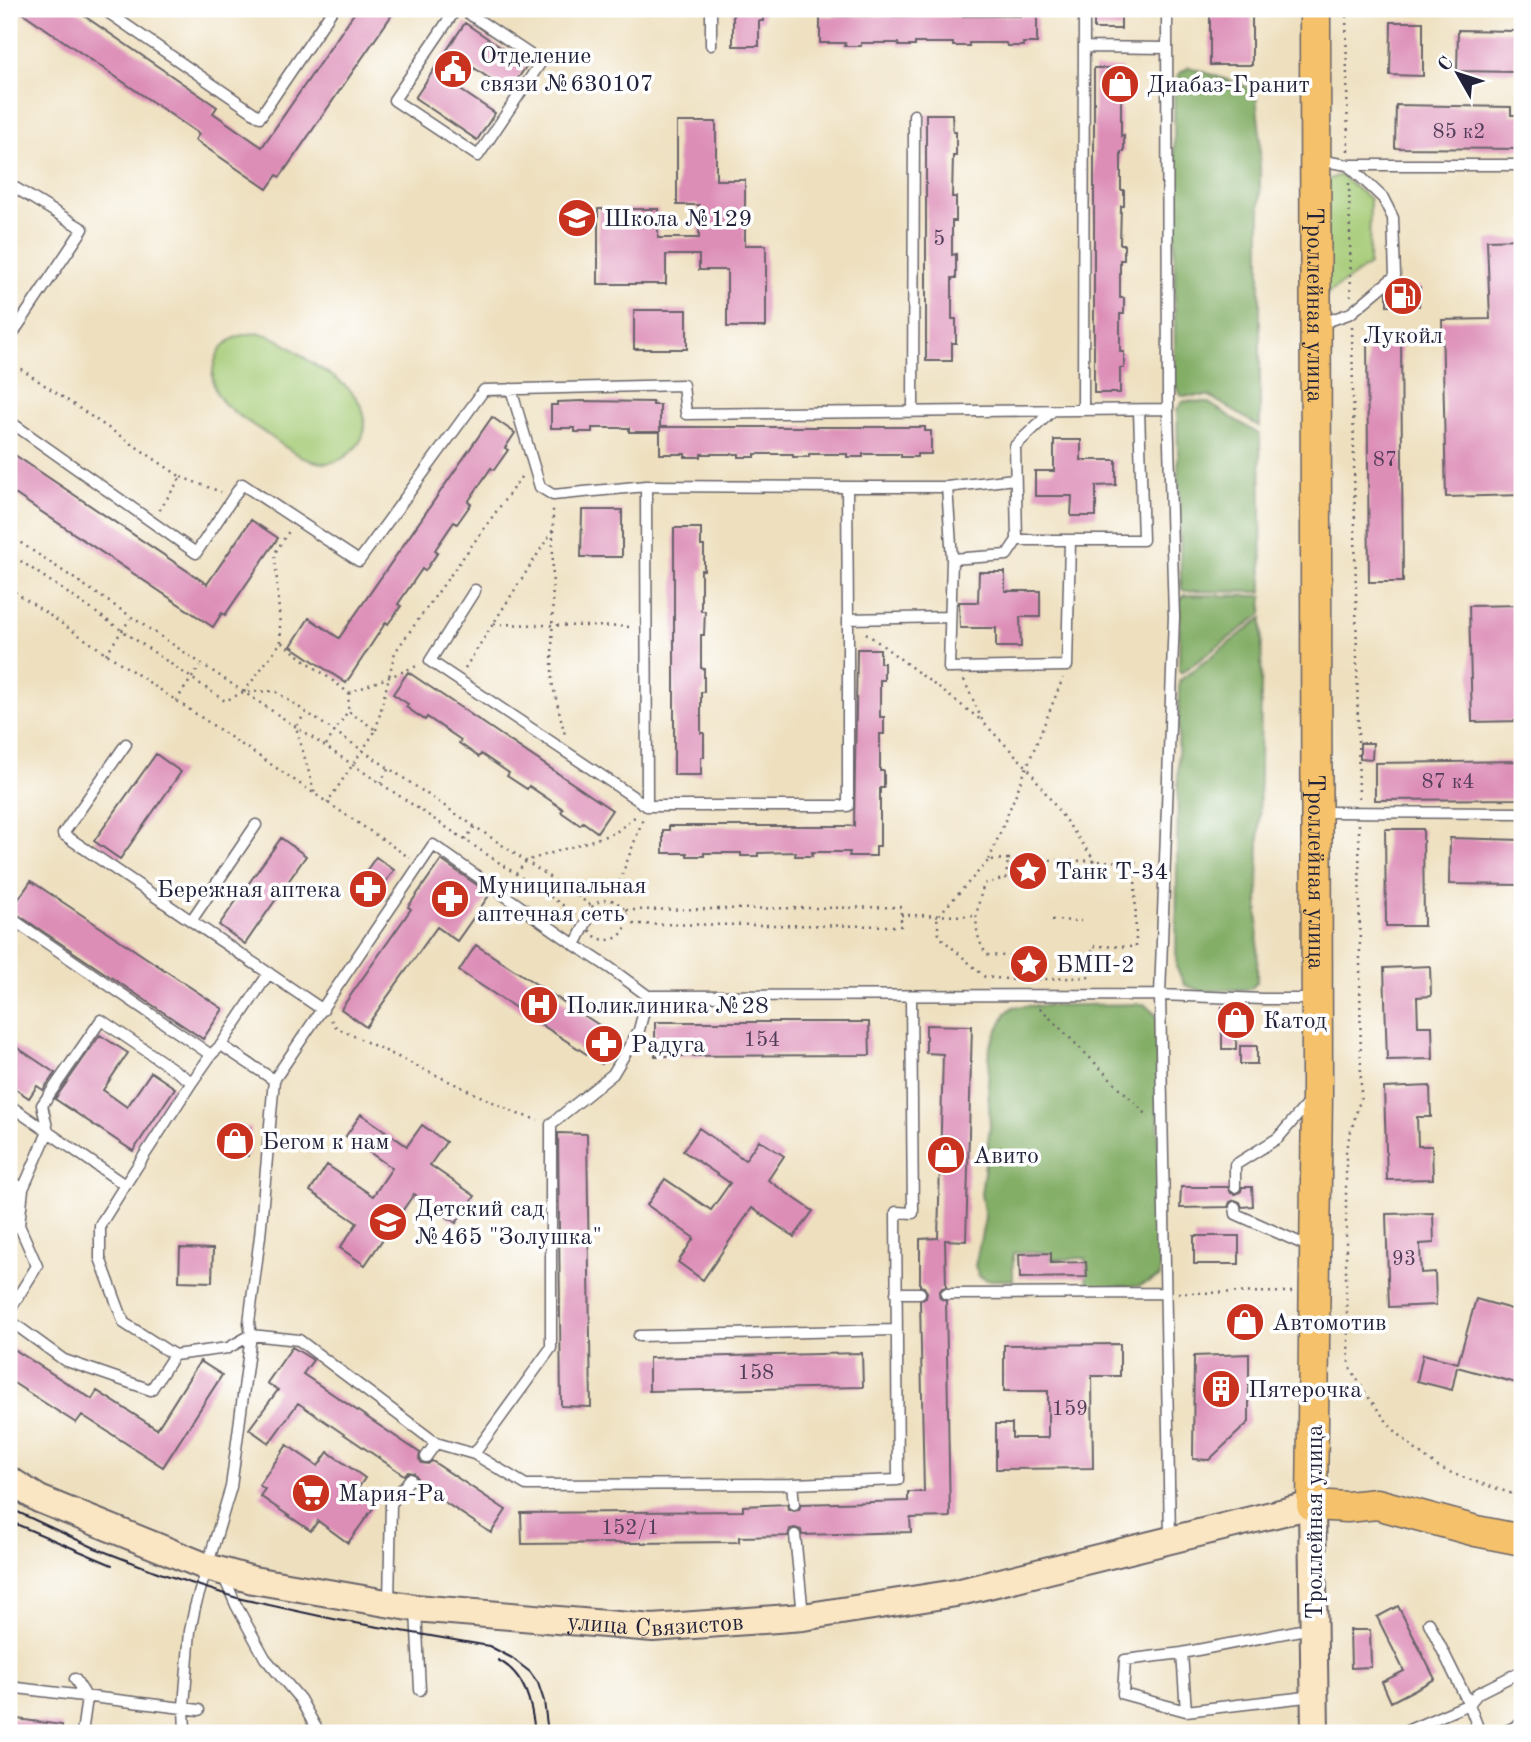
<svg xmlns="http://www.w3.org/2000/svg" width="1531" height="1742" font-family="'Old Standard TT',serif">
  <rect width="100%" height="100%" fill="#fff"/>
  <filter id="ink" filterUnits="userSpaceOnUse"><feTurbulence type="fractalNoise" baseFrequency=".0143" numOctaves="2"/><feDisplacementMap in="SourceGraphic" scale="14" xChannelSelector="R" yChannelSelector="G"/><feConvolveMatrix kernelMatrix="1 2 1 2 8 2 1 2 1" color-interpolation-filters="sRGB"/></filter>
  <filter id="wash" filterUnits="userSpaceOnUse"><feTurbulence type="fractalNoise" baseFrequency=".00686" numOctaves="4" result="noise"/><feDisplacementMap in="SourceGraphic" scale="28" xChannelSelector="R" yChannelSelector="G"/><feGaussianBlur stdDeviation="1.57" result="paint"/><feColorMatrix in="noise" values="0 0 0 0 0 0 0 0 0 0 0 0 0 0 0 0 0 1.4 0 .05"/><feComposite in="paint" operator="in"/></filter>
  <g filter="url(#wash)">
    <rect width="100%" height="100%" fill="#eee0bf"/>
    <path fill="#a4ca75" stroke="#637658" stroke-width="2" d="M1340,175l30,24 -1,66 -43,30 1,-115z
      M246,334c5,0 12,-1 17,0 16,3 32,17 46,27 24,16 57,31 56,65 0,8 -5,18 -11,23 -8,8 -16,14 -28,14 -24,0 -42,-18 -61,-30 -15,-10 -31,-19 -43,-32 -16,-18 -10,-49 9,-61 5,-3 11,-5 15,-6z"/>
    <path fill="#83ae66" stroke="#526850" stroke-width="2" d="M1189,67l56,19 11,10 4,38v293l-51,-31h-27l-7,-10 -1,-301 5,-11z
      M1184,401l23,1 53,33 2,157 -78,-1 -3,-3 -4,-179z
      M1185,595l78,1 -1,18 -81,59 -2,-3 1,-70z
      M1262,618l-5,364 -6,7 -50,2 -16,-6 -9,-18 3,-286z
      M1144,1004l13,12 3,261 -21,9 -52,1 -2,-29 -40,2 -1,-8 -31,1v27h-26l-8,-4 -4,-10 10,-48 -4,-24 9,-68 -2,-42 2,-38 16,-33 7,-6 9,-1z"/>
    <g id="blocks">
      <path fill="#dd8eb7" d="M17,9h57l143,98 -4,6 49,34 95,-138h39l-116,168 -3,-2 -10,14 -72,-49 4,-6z
        M733,9h30v12h-4v25h-26z
        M1094,9h27v20h-27z
        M1210,9h42v56h-42z
        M820,16h217v27h-14v3h-16l-1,-3h-37v3h-16v-3h-38v3h-16l-1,-3h-37v3h-17l1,-3h-25z
        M1391,22h32v54l-33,-1z
        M465,23l62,42 -18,27 -35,-24 -15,21 36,24 -18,27 -62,-42z
        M1458,30l58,1 -1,41 -58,-1z
        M1094,68h27v14l3,-1v17h-3v38l3,-1v17h-3v38h3v16h-3l-1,38h4v16h-4v38h4v16h-4v38h4v16h-4v25h-26z
        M1396,105l115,2v8h11v34l-127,-1z
        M926,114h26l1,18h3v24h-3l-1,41h4v24h-4v34l4,-1v24h-4v41h4v24h-4v18h-26z
        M677,122h39v58h29v65h21v82h-39v-57h-28v-15h-33v29h-68v-75h60v29h41v-33h-22z
        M1522,239v256l-76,2 -4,-177 48,-1 -3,-79z
        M1394,287h26l-1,19 -32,-1v-13z
        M634,310h53v39h-53z
        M1401,336l2,246h-34l-2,-245z
        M582,401l71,1v3h7v27h-31v-4h-37v4h-17v-4h-24v-23h6v-3z
        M492,417l23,16 -10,15 3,2 -14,20 -3,-2 -23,34 3,2 -14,20 -3,-2 -19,28 3,2 -13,19 -3,-2 -24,35 3,2 -13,18 -2,-2 -40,61 -55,-37 18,-28 30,20z
        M660,427h265v4h6v23h-14v3h-16v-3h-38v3h-16v-3h-38v3h-16v-3h-38v3h-16v-3h-38v3h-16v-3h-25z
        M1054,440h27v20h35v25l-20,1v30h-25l1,-20h-37v-25h19z
        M9,451l198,133 44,-64 27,18 -53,77 -3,-2 -9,14 -204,-137z
        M582,510h40v47h-41z
        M674,528h27v18h3v24h-3v41h4l-1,24h-3v33l3,1v23h-3v41h3v24h-3v18h-27z
        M979,572h26v19h35v26h-20l1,30h-25v-19h-36l-1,-26h19z
        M1522,605v116l-50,1 -3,-116z
        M857,649h23v14h4v17h-4v37h4v17h-4v37h4v17h-4v58h-4v10h-27l1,-4h-38v4h-17l1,-4 -38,1v3h-17v-3h-37v3h-17v-3h-24v-23h6v-4h185z
        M408,672l204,138 -15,22 -14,-10 -3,3 -19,-13 2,-3 -34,-23 -2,3 -20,-13 2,-3 -28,-19 -2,3 -20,-14 2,-3 -34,-23 -2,3 -19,-13 2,-3 -15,-10z
        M1360,743h13l-1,16 -12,-1z
        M156,754l25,18 -61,87 -26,-18z
        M1522,761v38l-147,1v-37z
        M1385,829h38l1,97h-38z
        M281,838l25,18 -61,88 -26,-19z
        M1450,838l72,2v45l-73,-1z
        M376,857l18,13 -22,31 -18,-13z
        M441,860l49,34 -33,47 -20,-14 -71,100 -25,-18 70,-100 -3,-2z
        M31,881l192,128 -20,30 -192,-129z
        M476,945l143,93 -17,26 -143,-93z
        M1430,966l1,30 -14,1 1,29h14l1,33 -46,1 -3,-92z
        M1222,1007h15l-1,42h-14z
        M655,1022h214l1,33 -215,1z
        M926,1025l46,1 -6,215 -21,-1 1,47 -4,1 -3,5 1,5 6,3 4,216 -40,1 1,14 -109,3 -1,-5 -6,-2 -5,1 -2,7 -49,1v5l-217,2 -1,-31 222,-2v-5l44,-2 1,5 6,2 5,-1 2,-6 107,-3v-9h16l-4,-192 6,-3 1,-5 -3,-5 -4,-1v-47l18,-1 5,-184 -17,-1z
        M100,1035l28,18 -25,37 24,17 24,-35 24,16 -42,63 -78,-52z
        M9,1042l46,31 -12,17 -6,-4 -8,12 -20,-13z
        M1240,1046h17v18h-17z
        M1430,1086l1,31h-14l1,29h14l1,33 -46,1 -3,-92z
        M361,1114l46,32 15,-21 24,17 -16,23 45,31 -19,27 -42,-29 -49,71 -25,-17 17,-25 -47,-32 17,-26 46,31 19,-28 -46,-32z
        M221,1126l30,2 -3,28 -29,-2z
        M699,1128l46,32 14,-20 25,16 -16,24 45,31 -19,26 -42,-29 -49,72 -25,-18 16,-24 -47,-33 18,-26 46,31 19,-27 -47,-32z
        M558,1133l29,1 4,273 -30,-1z
        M1181,1187h47l3,6 5,1 5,-3 1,-4h10l1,19 -11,1 -2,-5 -5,-2 -5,2 -2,5 -48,1z
        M1433,1213l1,30 -14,1 1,29 14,-1 1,33 -47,2 -3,-93z
        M1194,1236h45v28h-45z
        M180,1248l33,1 -1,33 -33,-1z
        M1051,1253v10l35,-1 1,15 -67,1 -1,-24z
        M1476,1299l46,13v65l-2,7 -63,-17 -5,23 -35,-9 6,-27 35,9z
        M1235,1313h20v17h-20z
        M1120,1344v32h-28l1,92 -97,1v-45h16v14h36v-47h-44v-46z
        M9,1346l83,53 5,-8 60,38 43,-68 22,14 -59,92 -81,-52 -6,8 -67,-43z
        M292,1347l21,13 -10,14 117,79 -1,6 3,4 6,1 4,-3 74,49 -15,23 -75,-50 1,-6 -3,-4 -6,-1 -4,3 -106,-72 -29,40 -20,-14 29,-39 -11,-7z
        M862,1353l1,34 -214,4v-33z
        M1249,1354v68l-40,38 -16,-1 1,-103z
        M287,1445l31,21 10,-14 37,26 -8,12 19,14 -28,39 -30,-22 -7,10 -51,-35 5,-7 -6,-4z
        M1398,1606l37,73 -44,23 -9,-20 22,-11 -27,-54z
        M1350,1630h20l1,37 -20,1z
        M10,1718l52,7v8h-53z"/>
    </g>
  </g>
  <g filter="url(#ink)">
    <use href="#blocks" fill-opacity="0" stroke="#696469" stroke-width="2"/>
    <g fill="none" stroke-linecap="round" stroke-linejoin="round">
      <g stroke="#696469" stroke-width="13">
        <path id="lane" d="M103,9l157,108 73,-108
          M456,9l-62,91 84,56 63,-94 -79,-53
          M1167,9l1,400 6,208 -14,378 10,542
          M711,45v-36
          M1084,47l83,1
          M1317,160l31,5 35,33 10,20 2,58 -44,37 -31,11
          M1348,165h174
          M9,184l74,45 -74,110
          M511,389l29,98 13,8 93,-9 201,1
          M1083,410l1,-401
          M1052,411l-37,35 2,94h126l-4,-130
          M913,412l1,-297
          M9,421l187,132 46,-69 117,77 125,-171 199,-5 3,29 482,-5
          M646,486l1,320
          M947,487l5,72
          M1017,540l-10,15 -55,4 -3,109 118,-2 3,-125
          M475,590l-45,71 217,145h201v-187l102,-2
          M848,619l-1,-132h100l67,-8
          M126,744l-63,90 260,176
          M1320,812l202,1
          M9,917l202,138
          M191,921l65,-96
          M587,921l-12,24 35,23 38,28 512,-1 103,4h52
          M221,1045l48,-72
          M9,1105l116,80 67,-103 19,-27 10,-10 53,35
          M9,1179l14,10
          M125,1185l-25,40v33l24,65 50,32
          M1235,1187v-22l43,-27 31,-36
          M1235,1207l1,7 76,34
          M9,1229l10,-4 4,-36 25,-57 -6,-27 59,-85 91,62
          M896,1293h24
          M946,1294l219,-1
          M9,1311l28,-45 -18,-41
          M9,1320l55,40 87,30 23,-35 54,-7 23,-13 48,5 137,103 38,11 52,31 266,-1 106,-4 -2,-268 17,1 -2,-216
          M639,1336l257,-6
          M474,1454l77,-106v-224l62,-50 26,-44 9,-34
          M426,1457l10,-14
          M792,1484l2,20
          M795,1535l8,80
          M223,1575l13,30 29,53 35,41 19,34
          M389,1602l2,-98 19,-25
          M416,1610l4,80
          M1429,1623l40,81 11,29
          M1311,1628l-129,25 -57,7 -2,34 63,17 128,-15
          M1182,1653l4,58
          M75,1679l12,19 -5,35
          M9,1687l190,23
          M185,1733l-1,-27 6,-75 5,-24 36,-120 20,-152 -2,-12 11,-87 14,-156 159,-235 142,100
          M1402,1733l67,-29 9,-11 44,-22
          M1501,1733l21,-9"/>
      </g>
      <g stroke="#696469" stroke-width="30">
        <g id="secondary">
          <path id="s1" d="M9,1480l30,19 168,68 46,13 162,28 238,20 150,-11 153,-24 356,-88 3,228"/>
        </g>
      </g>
      <g stroke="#696469" stroke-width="33">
        <g id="primary">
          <path id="s2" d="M1315,9l2,1085 -5,411 35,2 30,-3 99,27 46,9"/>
        </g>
      </g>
      <path stroke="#696469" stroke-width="2.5" stroke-dasharray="2 5" stroke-linecap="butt" d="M1346,9l2,143
        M1349,183l2,113
        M1352,327l7,473
        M9,361l172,116 -22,34
        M181,477l40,15
        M553,530l-1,152 13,53
        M9,535l567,379
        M9,553l216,148 19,-9 31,-1 317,215
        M9,588l401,270
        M494,624l140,3
        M866,633l115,87
        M281,642l-6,-89 14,-22
        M106,654l24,-35
        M465,668l88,-138v-22
        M964,680l19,42 44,45 68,94
        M244,692l37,-50 68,51 -1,18
        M349,693l68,-27
        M176,701l24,-35
        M306,712l-10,15 19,67
        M376,730l19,-78 129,-179
        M326,745l22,-34 28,19 -49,73
        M380,783l9,-15
        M1359,824l2,273 -15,51v143l3,75 17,28 25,33 27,25 20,15 21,9 63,21
        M465,840l10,-14
        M1008,859l127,3 1,85 -43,-1 -3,31 -63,3 -18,-24 -22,-1c-16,-23 -11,-46 -3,-71l22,-6z
        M1008,859l-19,1 -52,57 2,19 46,41 42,4
        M989,860l74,-182
        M516,874l10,-13 89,-28 21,-17
        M551,897l8,-12
        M587 920a20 20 0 1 1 40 0a20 20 0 1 1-40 0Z
        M612,901l31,-82
        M626,910l275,-3v19l-273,-2
        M901,915l74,1
        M1052,920l29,1
        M1040,1008l109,109
        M331,1020l6,8 181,86 20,6
        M1178,1293l116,-1"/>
      <use href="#lane" stroke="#fff" stroke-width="10"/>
      <use href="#secondary" stroke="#fbe6c4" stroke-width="26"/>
      <use href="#primary" stroke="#f5c16b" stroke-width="30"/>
      <path stroke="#22223b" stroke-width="2" d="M9,1508l86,40 65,25 77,25 101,22 151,26 23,12 18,14 8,11 6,18 4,32
        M9,1521l103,44
        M498,1660c28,14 34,45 37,73"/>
    </g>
  </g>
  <defs>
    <g id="civic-disc" transform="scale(2.0125)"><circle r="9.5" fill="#c8321e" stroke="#fff"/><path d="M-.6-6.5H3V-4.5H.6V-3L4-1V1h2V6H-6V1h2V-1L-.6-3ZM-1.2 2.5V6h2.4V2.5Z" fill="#fff"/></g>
    <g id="shop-disc" transform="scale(2.0125)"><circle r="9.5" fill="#c8321e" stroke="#fff"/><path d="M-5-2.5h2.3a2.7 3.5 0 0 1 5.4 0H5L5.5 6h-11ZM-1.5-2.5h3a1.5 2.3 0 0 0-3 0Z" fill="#fff"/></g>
    <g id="school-disc" transform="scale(2.0125)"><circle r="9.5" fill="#c8321e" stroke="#fff"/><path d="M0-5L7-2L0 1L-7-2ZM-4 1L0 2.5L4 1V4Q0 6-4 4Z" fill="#fff"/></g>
    <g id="fuel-disc" transform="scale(2.0125)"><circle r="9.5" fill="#c8321e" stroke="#fff"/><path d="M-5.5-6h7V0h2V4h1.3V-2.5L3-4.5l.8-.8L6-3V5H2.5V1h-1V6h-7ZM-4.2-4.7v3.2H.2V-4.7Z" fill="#fff"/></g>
    <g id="sight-disc" transform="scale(2.0125)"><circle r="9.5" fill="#c8321e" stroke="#fff"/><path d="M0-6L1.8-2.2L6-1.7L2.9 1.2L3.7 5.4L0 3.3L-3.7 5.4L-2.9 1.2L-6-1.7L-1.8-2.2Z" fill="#fff"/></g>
    <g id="pharmacy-disc" transform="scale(2.0125)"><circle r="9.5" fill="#c8321e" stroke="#fff"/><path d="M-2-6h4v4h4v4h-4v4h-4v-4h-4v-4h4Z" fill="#fff"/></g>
    <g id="hospital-disc" transform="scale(2.0125)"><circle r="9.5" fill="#c8321e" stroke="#fff"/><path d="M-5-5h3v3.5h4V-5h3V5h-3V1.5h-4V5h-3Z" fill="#fff"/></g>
    <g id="building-disc" transform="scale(2.0125)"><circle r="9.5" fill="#c8321e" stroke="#fff"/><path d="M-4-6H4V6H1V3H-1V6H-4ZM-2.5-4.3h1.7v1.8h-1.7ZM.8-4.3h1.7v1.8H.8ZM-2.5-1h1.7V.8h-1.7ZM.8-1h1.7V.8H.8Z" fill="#fff"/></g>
    <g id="supermarket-disc" transform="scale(2.0125)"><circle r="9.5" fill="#c8321e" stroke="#fff"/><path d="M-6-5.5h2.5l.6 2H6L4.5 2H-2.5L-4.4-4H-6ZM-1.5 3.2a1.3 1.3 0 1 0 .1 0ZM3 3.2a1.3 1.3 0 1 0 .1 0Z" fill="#fff"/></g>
  </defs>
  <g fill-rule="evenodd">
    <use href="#civic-disc" x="453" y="69"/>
    <use href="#shop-disc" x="1120" y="84"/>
    <use href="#school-disc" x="577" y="218"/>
    <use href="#fuel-disc" x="1403" y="296"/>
    <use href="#sight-disc" x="1028" y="871"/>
    <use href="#pharmacy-disc" x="368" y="889"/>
    <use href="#pharmacy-disc" x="450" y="899"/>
    <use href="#sight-disc" x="1029" y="964"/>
    <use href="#hospital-disc" x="539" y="1005"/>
    <use href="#shop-disc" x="1236" y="1020"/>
    <use href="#pharmacy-disc" x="604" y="1044"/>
    <use href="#shop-disc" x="235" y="1141"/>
    <use href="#shop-disc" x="946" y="1155"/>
    <use href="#school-disc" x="388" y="1222"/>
    <use href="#shop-disc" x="1245" y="1322"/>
    <use href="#building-disc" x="1221" y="1389"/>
    <use href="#supermarket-disc" x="311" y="1493"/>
  </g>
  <g text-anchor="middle" stroke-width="7" stroke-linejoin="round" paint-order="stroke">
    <g font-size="21" fill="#513d5a">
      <text x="1459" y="138">85 к2</text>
      <text x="939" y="245">5</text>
      <text x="1385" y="466">87</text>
      <text x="1448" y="788">87 к4</text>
      <text x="762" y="1046">154</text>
      <text x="1404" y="1265">93</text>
      <text x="756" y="1379">158</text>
      <text x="1070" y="1415">159</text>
      <text x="630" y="1534">152/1</text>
    </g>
    <g font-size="24" fill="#22223b" stroke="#fff" text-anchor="start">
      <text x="480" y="63">Отделение<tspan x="480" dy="28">связи №630107</tspan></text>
      <text x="1147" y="92">Диабаз-Гранит</text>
      <text x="604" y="226">Школа №129</text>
      <text x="1403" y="343" text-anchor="middle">Лукойл</text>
      <text x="1055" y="879">Танк Т-34</text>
      <text x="477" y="893">Муниципальная<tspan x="477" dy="28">аптечная сеть</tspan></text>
      <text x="341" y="897" text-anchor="end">Бережная аптека</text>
      <text x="1056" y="972">БМП-2</text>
      <text x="566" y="1013">Поликлиника №28</text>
      <text x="1263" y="1028">Катод</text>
      <text x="631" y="1052">Радуга</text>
      <text x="262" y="1149">Бегом к нам</text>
      <text x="973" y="1163">Авито</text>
      <text x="415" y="1216">Детский сад<tspan x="415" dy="28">№465 "Золушка"</tspan></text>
      <text x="1272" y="1330">Автомотив</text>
      <text x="1248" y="1397">Пятерочка</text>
      <text x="338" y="1501">Мария-Ра</text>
    </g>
    <g font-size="24" fill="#22223b" stroke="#fff">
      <text dy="8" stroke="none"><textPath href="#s2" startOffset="296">Троллейная улица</textPath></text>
      <text dy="8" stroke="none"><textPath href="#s2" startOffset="863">Троллейная улица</textPath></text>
      <text transform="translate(1314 1522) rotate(-90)" y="8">Троллейная улица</text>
      <text dy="8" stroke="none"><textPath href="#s1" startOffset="670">улица Связистов</textPath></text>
    </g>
  </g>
  <rect width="1531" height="1742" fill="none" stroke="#fff" stroke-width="35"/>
  <g transform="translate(1458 74) rotate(309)" stroke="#ffffff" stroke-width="5" paint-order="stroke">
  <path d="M0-5L12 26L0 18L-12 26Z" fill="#22223b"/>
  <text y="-10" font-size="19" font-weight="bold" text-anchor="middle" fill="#22223b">С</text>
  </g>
</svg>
